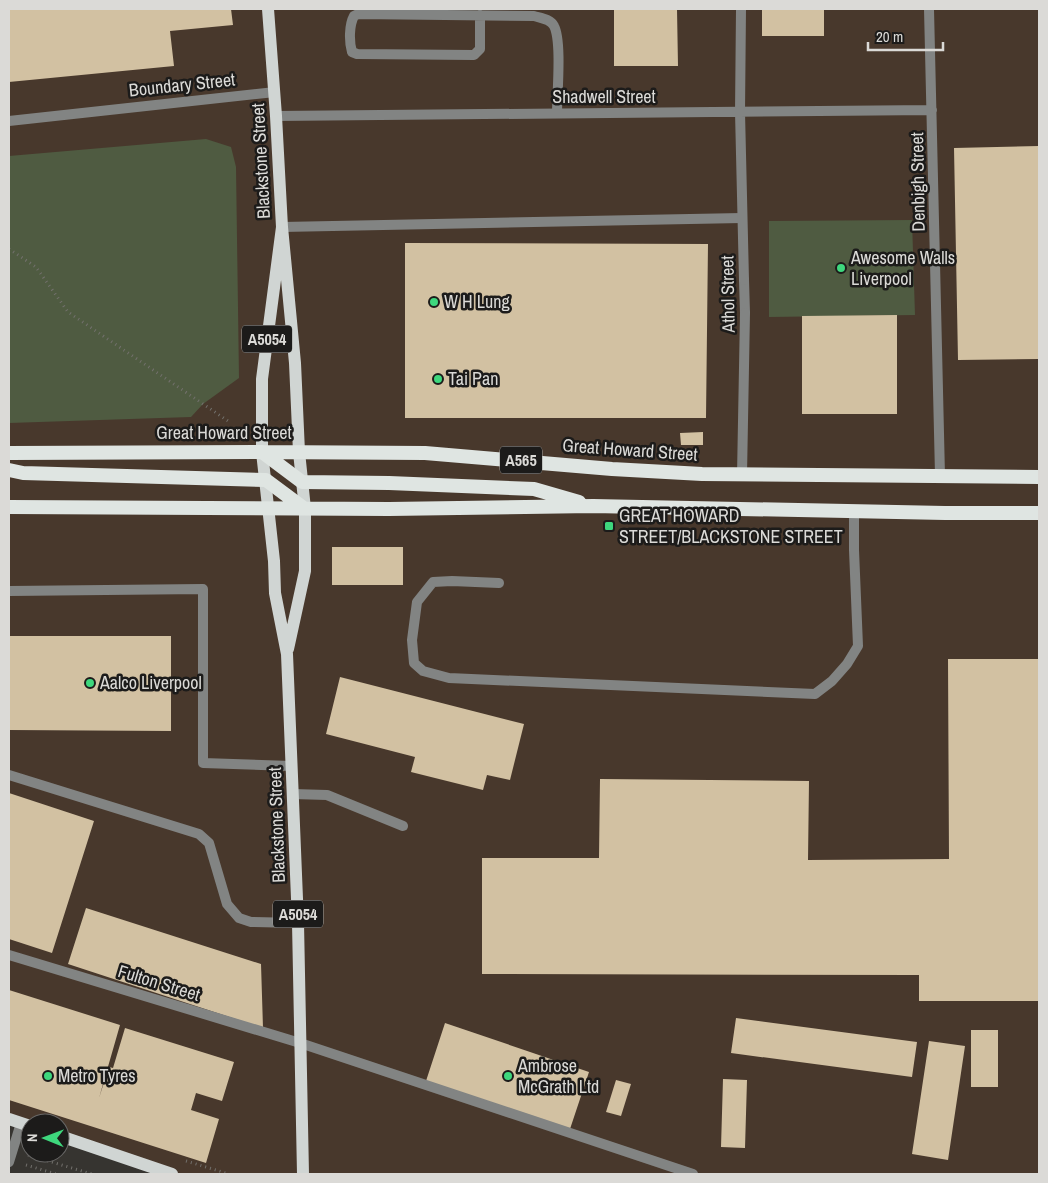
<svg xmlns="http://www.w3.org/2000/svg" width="1048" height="1183" font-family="'Archivo Narrow',sans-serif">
  <rect width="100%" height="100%" fill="#363430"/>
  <path fill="#48382c" d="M9,9h1030v1165h-867l-112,-38v-13h-30l-21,-4z"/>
  <path fill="#4f5b41" d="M206,139l25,8 5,20 3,211 -36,26 -12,13 -182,6v-267z
    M912,220l3,95 -146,2v-96z"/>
  <path fill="#d2c1a2" d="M9,9h222l2,16 -63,6 4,35 -165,16z
    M614,9h63l1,57h-64z
    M762,9h62v27h-62z
    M1039,146v213l-81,1 -4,-212z
    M405,243l303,1 -2,174h-301z
    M897,315v99h-95v-98z
    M703,432v13h-22l-1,-12z
    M332,547h71v38h-71z
    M9,636h162v95l-162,-1z
    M948,659h91v342h-120v-26l-437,-1v-116h117l1,-79 209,2 -1,79 141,-1z
    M340,677l184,47 -14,56 -23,-5 -4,15 -72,-18 4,-15 -89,-23z
    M9,793l85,28 -42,132 -43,-14z
    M86,908l175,56 2,64 -195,-64z
    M9,990l111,35 -21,73 10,-31 4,1 12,-40 109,34 -12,39 -26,-8 -5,17 28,9 -13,44 -197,-63z
    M736,1018l181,24 -5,35 -181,-24z
    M445,1023l144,49 -19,57 -144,-48z
    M971,1030h27v57h-27z
    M929,1041l36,5 -17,114 -36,-6z
    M723,1079l24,1 -2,68 -24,-1z
    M616,1080l15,4 -10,32 -15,-4z"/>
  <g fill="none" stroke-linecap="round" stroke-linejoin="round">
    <path stroke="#73716d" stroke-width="3" stroke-dasharray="1 4" stroke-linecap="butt" d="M9,249l27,18 32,45 163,111
      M28,1155l64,19
      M186,1161l43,13
      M26,1165l30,9"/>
    <path stroke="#828483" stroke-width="10" d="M480,15v34l-6,6 -117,-1 -5,-2c-3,-10 -3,-27 2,-36l4,-2 176,2c7,2 17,3 20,10 8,15 3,68 3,87
      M740,112l1,-103
      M282,227l460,-9
      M499,583l-47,-2 -19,1 -16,20 -5,38 2,23 9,8 26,7 366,16 17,-13 15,-17 11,-18 -4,-96v-39
      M9,591l194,-2v174l88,3
      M9,775l190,59 10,9 18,61 12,14 12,4 47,1
      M293,794l34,1 76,31
      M300,1043l393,131
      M9,1162l12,-39"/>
    <path stroke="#828483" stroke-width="10" d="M744,280l1,33"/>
    <path stroke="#828483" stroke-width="10" d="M929,9l11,466
      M740,112l4,168
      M276,116l656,-6
      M9,121l266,-29
      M742,475l3,-162
      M9,955l291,88"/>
    <path stroke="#d0d5d3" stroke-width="12" d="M268,9l8,107 6,111 13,136 4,89 6,57v62l-17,78
      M282,227l-20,152v73l12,109 1,32 12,61 11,269 5,251
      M9,1119l21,7
      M60,1136l112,38"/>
    <path stroke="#dfe5e2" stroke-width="14" d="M262,452l40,30 87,1 145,6 45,13
      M9,453l253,-1 163,1 187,16 90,5 337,3
      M9,470l14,3 243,7 39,29
      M9,507l380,2 204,-3 352,7h94"/>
  </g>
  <g fill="#3ed77d" stroke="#1c1b1a" stroke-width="2">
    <circle cx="841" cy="268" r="5"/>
    <circle cx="434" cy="302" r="5"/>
    <circle cx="438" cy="379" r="5"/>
    <rect x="604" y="521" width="10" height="10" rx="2.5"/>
    <circle cx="90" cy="683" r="5"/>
    <circle cx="48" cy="1076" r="5"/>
    <circle cx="508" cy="1076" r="5"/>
  </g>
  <g text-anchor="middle" stroke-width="5" stroke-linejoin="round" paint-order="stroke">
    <g fill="#1c1b1a" stroke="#a2a19e" stroke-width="1">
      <rect x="242" y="325.5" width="50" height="27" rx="4"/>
      <rect x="500" y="446.5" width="42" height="27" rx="4"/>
      <rect x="273" y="900.5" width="50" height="27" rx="4"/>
    </g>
    <g font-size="16" font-weight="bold" fill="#dbdad7">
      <text x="267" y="345">A5054</text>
      <text x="521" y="466">A565</text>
      <text x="298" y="920">A5054</text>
    </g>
    <g font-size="18" fill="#dbdad7" stroke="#1c1b1a">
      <text transform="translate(182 85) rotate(-6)" y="6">Boundary Street</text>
      <text x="604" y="103">Shadwell Street</text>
      <text transform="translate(261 161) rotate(-93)" y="6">Blackstone Street</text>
      <text transform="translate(918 182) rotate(-91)" y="6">Denbigh Street</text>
      <text transform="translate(728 294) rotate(-91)" y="6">Athol Street</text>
      <text x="224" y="439">Great Howard Street</text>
      <text transform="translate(630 450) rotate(4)" y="6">Great Howard Street</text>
      <text transform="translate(277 825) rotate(-92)" y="6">Blackstone Street</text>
      <text transform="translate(159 983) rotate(17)" y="6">Fulton Street</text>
    </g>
    <g font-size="18" fill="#dbdad7" stroke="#1c1b1a" text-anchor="start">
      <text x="851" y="264">Awesome Walls<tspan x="851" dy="21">Liverpool</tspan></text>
      <text x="444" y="308">W H Lung</text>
      <text x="448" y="385">Tai Pan</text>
      <text x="619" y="522">GREAT HOWARD<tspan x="619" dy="21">STREET/BLACKSTONE STREET</tspan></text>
      <text x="100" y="689">Aalco Liverpool</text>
      <text x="518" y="1072">Ambrose<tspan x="518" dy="21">McGrath Ltd</tspan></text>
      <text x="58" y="1082">Metro Tyres</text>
    </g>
  </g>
  <rect width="1048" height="1183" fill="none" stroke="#dbdad7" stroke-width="20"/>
  <g transform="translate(45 1138) rotate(271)"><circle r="24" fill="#1c1b1a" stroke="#686766"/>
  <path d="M0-4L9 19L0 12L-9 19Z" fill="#3ed77d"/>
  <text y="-8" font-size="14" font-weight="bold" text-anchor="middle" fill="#dbdad7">N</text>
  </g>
  <path d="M868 42v8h75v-8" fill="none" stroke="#dbdad7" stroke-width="2.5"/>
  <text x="876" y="42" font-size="15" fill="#dbdad7" stroke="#1c1b1a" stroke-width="4" paint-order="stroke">20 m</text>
</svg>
